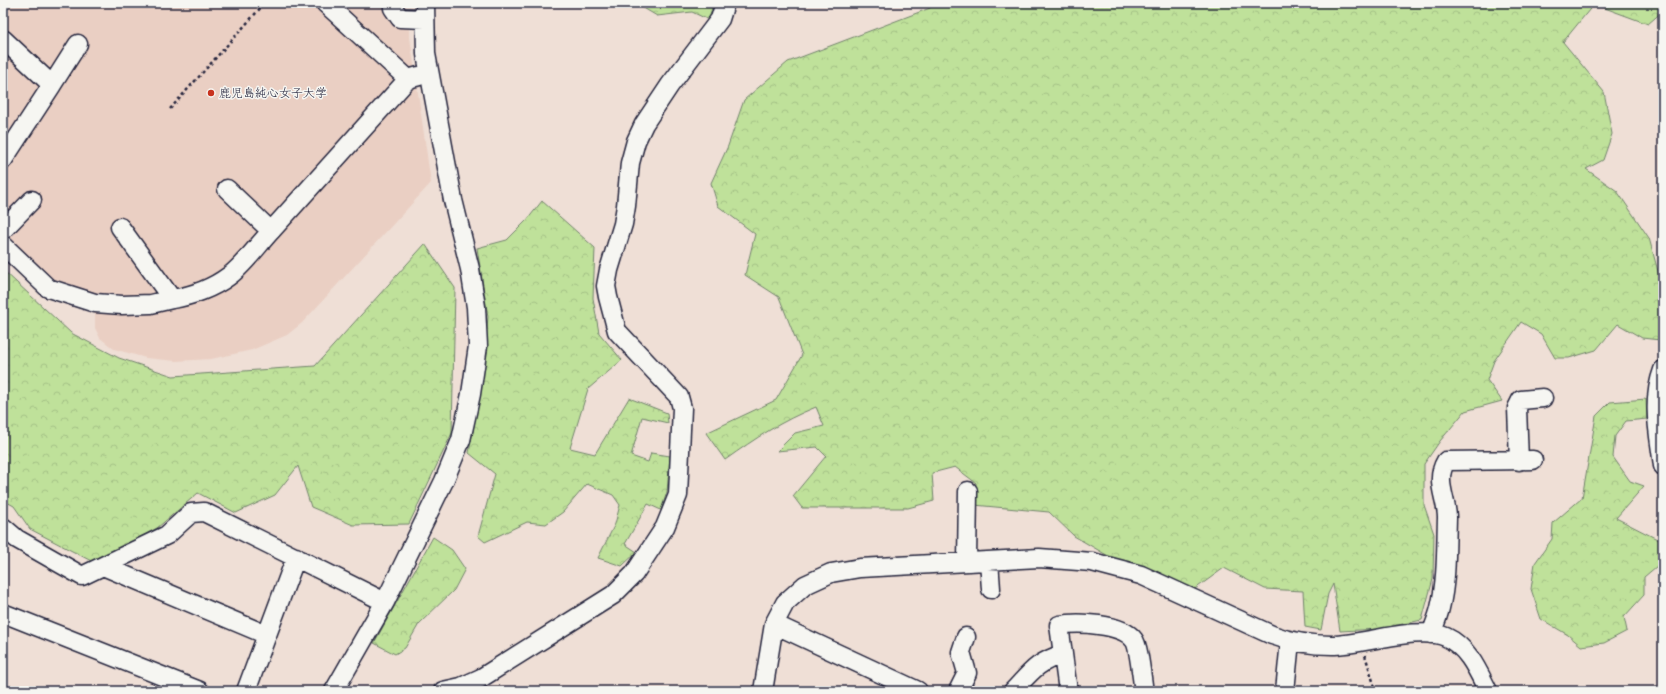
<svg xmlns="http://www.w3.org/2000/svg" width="1666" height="694" font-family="'Shantell Sans','Klee One',sans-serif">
  <defs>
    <pattern id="forest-crowns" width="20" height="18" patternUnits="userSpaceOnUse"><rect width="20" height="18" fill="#bfe19a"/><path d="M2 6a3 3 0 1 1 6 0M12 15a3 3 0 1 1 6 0" fill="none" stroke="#a4c186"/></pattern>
  </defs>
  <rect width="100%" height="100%" fill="#efdfd6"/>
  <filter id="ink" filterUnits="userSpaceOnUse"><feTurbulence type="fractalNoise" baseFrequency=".025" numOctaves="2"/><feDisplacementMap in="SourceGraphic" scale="8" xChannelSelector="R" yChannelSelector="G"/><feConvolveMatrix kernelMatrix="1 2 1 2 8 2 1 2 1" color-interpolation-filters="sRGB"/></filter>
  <g filter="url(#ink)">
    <path fill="#eacfc3" d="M3,3h402l26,180 -129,140 -15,12 -35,15 -41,9 -35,2 -30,-3 -32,-9 -14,-11 -5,-10v-17l-92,-58z"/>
    <path fill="url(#forest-crowns)" stroke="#70826a" d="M635,3h78l-4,17 -17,-8 -35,4z
      M934,3h729v8l-15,13 -54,-20 -31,38 41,50 8,42 -9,26 -17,9 31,22 32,47 10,37 1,65 -18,-2 -24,-14 -22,26 -27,8h-14l-14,-24 -20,-12 -27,39 -7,19 15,21 -37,10 -25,30 -16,23v41l10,29 -1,45 -11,41 -43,9 -39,2 -7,-47 -5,10 -7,36 -16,-3 -2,-36 -38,-2 -41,-21 -29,21 -85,-32 -36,-21 -25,-24 -75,-7 2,-22 -21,-16 -23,6 2,28 -26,7h-106l-9,-12 33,-40 -9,-9 -40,4 18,-18 29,-7 -8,-19c-35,14 -60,31 -91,53l-19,-27 70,-33 26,-45 -23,-58 -34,-22 10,-41 -37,-28 -7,-23 17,-37 16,-46 44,-38 142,-54z
      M542,201l53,47 -2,50 6,35 23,27 -34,29 -18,59 25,6 34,-56 38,15 1,10 -26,-6 -11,39 17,6 3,-9 19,3 -3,36 -6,18 -13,-6 -23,40 12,8 -15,14 -24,-8 17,-34 5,-19 -7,-10 -26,-11 -24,28 -17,12 -19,-2 -42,20 -7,-6 17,-62 -26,-21 12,-67 7,-69 -11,-69 30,-8 20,-20z
      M425,244l30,44 -3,145 -43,91 -56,1 -42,-18 -13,-41 -23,29 -39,18 -38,-20 -41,35 -62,35 -65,-34 -16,-23 -11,-6v-230l68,63 48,25 54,18 142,-10z
      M1646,399l1,20 -21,2 -11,15 -2,21 17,24 14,5 -28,32 47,24v19l-19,16v18l-20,22 3,14 -23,12 -23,3 -13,-11 -27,-16 -10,-30 4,-26 17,-24 1,-16 29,-25 14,-82 14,-14z
      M433,537l19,13 13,19 -11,21 -35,34 -14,24 -10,6 -21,-11z"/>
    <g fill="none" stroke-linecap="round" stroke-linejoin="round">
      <g stroke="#22223b" stroke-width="21">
        <path id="minor" d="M325,3l83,76 11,-3
          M394,3l-1,5 7,10 25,1
          M3,39l49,46 -49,75
          M52,85l26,-41
          M227,189l44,42 137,-152
          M120,227l52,72c19,-3 41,-11 57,-23 14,-10 30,-32 42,-45
          M3,230l29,-30
          M3,245l45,43 47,15 27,2 29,-1 21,-5
          M1663,370c-12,32 -4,63 0,96
          M1519,461l-2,-53 4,-8 22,-2
          M3,527l14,12 65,37 85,-41 24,-22 13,-1 181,90
          M989,561l2,28
          M967,562l1,-71
          M103,566l164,69
          M3,613l197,78
          M774,624l144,67
          M1431,634c3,-8 7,-17 9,-26 7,-28 6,-61 7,-90 0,-20 -13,-37 -1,-57l87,-1
          M246,691l50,-134
          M334,691l51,-89 59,-121 17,-41 10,-46 7,-48 -2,-39 -6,-38 -17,-69 -27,-146 -1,-51
          M443,691l18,-4 20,-9 132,-83 21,-21 31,-47 13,-32 4,-87 -3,-11 -62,-66 -9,-34 -2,-11 3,-16 14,-46 3,-18 4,-43 6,-22 8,-17 26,-39 50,-66 5,-16
          M763,691l11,-67 11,-21 20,-18 26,-12 29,-5 179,-10 53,4 49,13 131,60c19,7 40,10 60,10 30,0 88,-20 114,-8 22,10 32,34 42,54
          M958,691l9,-18 -6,-21 5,-15
          M1013,691c18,-19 24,-29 50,-37
          M1068,691l-9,-66c18,-3 63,-2 75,15 5,6 8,41 10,51
          M1285,691l5,-50"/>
      </g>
      <path stroke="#22223b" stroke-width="2.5" stroke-dasharray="3 3" stroke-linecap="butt" d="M170,109l95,-106
        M1365,655l11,36"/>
      <use href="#minor" stroke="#f6f6f2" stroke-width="18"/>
    </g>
  </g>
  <circle fill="#c8321e" stroke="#f6f6f2" stroke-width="1.5" cx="211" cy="93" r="4"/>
  <g text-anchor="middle" stroke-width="3" stroke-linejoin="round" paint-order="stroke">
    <g font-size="12" fill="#22223b" stroke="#f6f6f2" text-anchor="start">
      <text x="219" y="97">鹿児島純心女子大学</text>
    </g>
  </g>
  <rect width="1666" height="694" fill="none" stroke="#f6f6f2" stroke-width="16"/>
  <rect x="8" y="8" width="1650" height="678" fill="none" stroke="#22223b" stroke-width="1.5" filter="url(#ink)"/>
</svg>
